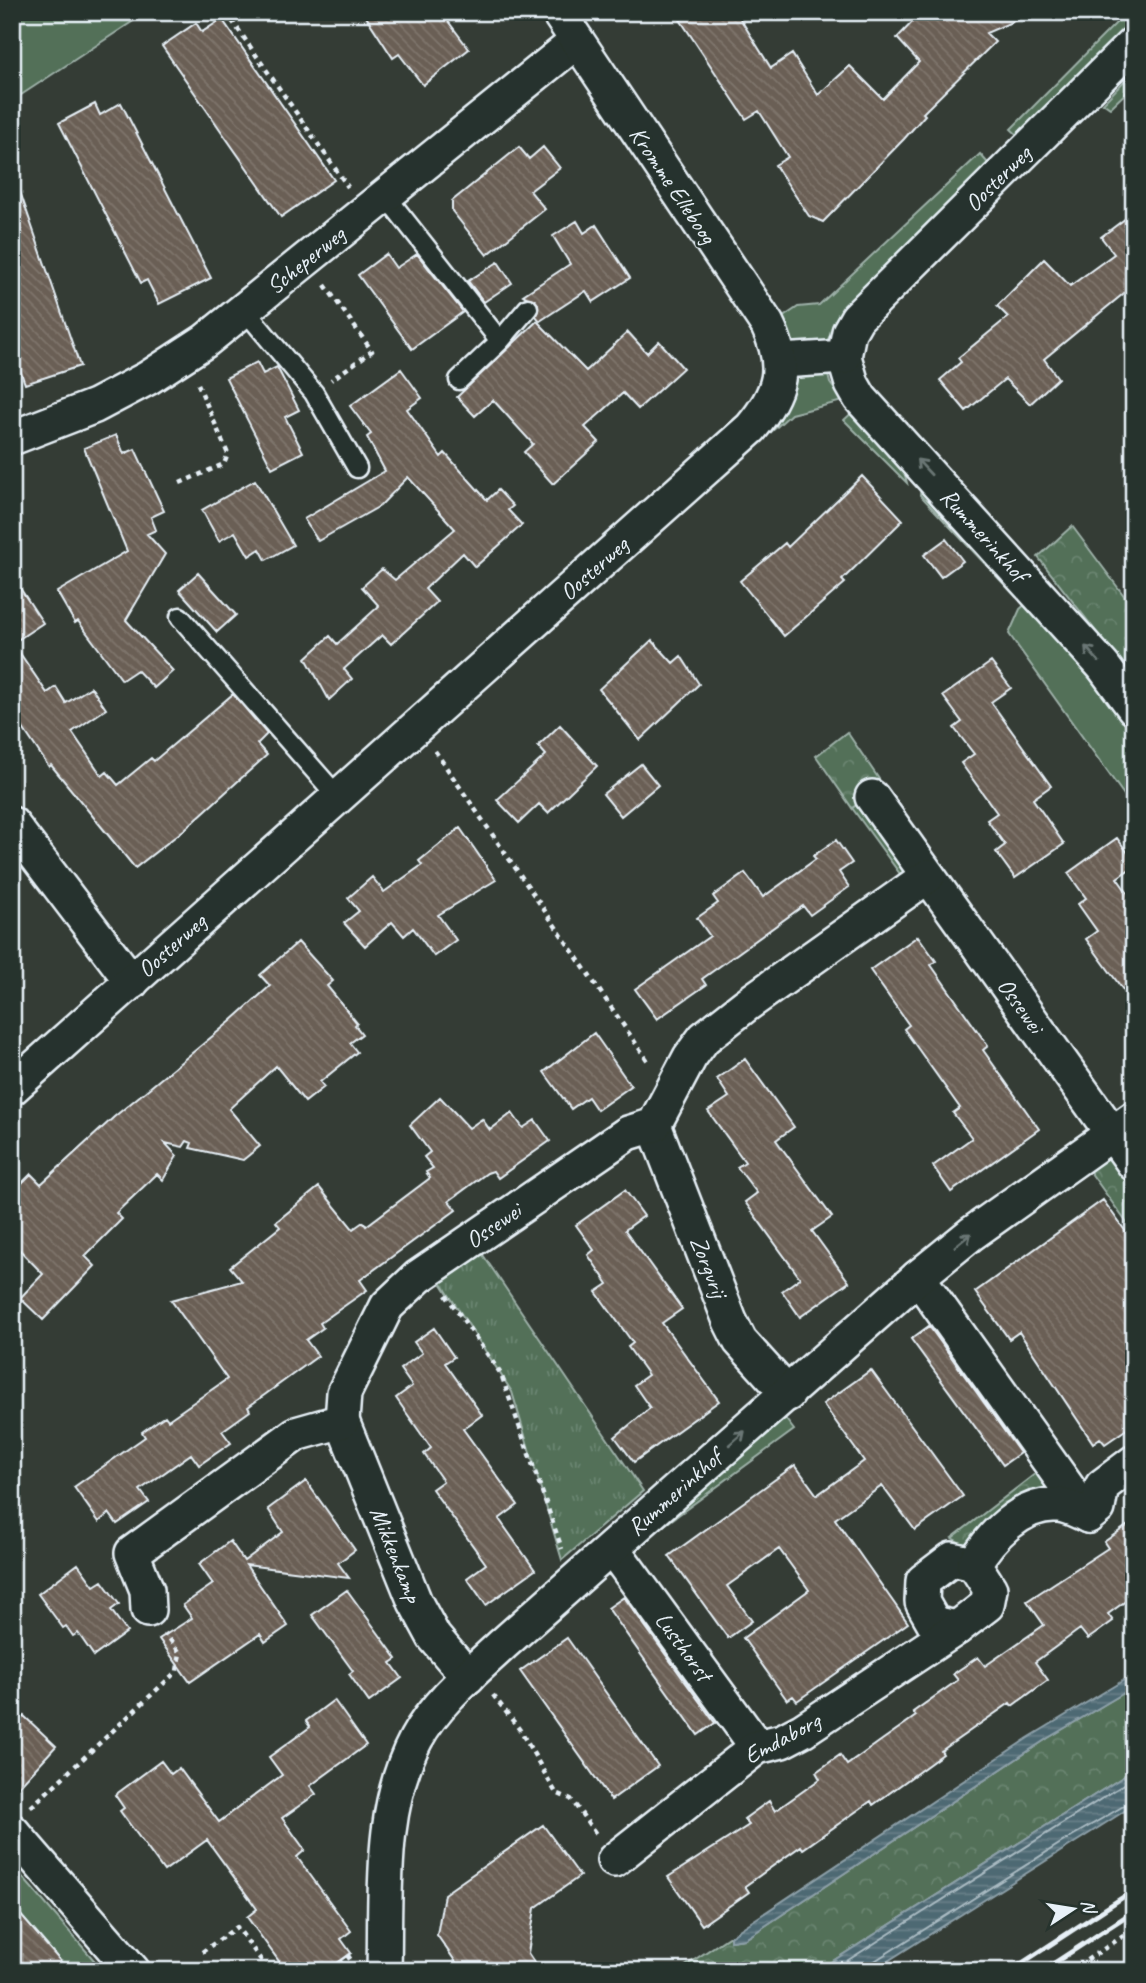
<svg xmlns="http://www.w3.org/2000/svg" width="1146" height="1983" font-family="Caveat,sans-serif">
  <defs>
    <pattern id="forest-crowns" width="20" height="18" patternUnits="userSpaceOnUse" patternTransform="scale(1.75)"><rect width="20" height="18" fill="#527058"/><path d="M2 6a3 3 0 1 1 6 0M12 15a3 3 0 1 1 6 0" fill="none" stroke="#6b8571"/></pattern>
    <pattern id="park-tufts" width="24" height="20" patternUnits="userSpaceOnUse" patternTransform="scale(1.75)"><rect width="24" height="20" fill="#527058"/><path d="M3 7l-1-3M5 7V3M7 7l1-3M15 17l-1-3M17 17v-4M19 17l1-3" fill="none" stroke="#6b8571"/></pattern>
    <pattern id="water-rules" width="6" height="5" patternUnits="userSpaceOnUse" patternTransform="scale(1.75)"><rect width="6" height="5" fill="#4e6973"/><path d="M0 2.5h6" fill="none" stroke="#687f88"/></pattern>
    <pattern id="building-back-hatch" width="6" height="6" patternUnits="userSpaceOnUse" patternTransform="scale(1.75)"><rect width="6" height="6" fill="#6a5e54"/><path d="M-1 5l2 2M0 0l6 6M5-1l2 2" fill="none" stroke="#7f766d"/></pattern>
  </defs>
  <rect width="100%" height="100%" fill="#343c35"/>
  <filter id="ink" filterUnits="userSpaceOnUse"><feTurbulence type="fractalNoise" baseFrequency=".0143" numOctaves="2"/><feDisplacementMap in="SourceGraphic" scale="14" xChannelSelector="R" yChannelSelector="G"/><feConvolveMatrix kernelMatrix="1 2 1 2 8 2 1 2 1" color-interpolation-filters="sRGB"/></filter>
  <g filter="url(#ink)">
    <path fill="#527058" stroke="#9db0a8" stroke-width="2" d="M12,12h135l-135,89z
      M1127,12h7v21l-109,109 -14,-13z
      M980,154l13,15 -146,141 -21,32 -33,1 -17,-21 22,-15 21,-2z
      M826,367l4,16 13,18 -52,13 -33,30 27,-75z
      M855,410l48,57 4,16 -63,-63z
      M921,486l101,106 -6,5 -96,-102z
      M1028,602l106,131v76l-125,-175 11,-25z
      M862,800l44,72 -3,6 -51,-70z
      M784,1417l10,13 -143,105 -3,-4z
      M12,1865l88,102 -4,4h-27l-57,-66z"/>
    <path fill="url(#forest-crowns)" stroke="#9db0a8" stroke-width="2" d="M1134,71v14l-24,23 -7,-5z
      M1072,526l62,83v71l-96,-123z
      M847,732l34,50 -4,8 -25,18 -36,-52z
      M1113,1156l21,29v48l-51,-71z
      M1040,1470l11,20 -5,3 -17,-1 -53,39 -10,15 -14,-8z
      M1134,1687v83l-317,201h-139l52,-35v5l15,-2 14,-9 289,-192z"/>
    <path fill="url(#park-tufts)" stroke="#9db0a8" stroke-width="2" d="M481,1252l162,239 -81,69 -50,-168 -72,-111z"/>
    <path fill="url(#water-rules)" stroke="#8c9fa8" stroke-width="2" d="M1134,1674v13l-86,51 -289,192 -14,9 -15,2v-5l298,-198z
      M1134,1770v35l-262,166h-55z"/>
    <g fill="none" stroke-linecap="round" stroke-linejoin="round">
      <path stroke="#aabbc3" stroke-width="2" d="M831,1971l303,-193
        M870,1971l3,-9 199,-126 62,-36"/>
    </g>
    <path fill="url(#building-back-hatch)" stroke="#e8f1f8" stroke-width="2" d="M363,12h78l28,37 -46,36 -24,-31 -6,4z
      M675,12h61l35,56 21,-14 26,41 32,-29 33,33 36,-37 -22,-24 25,-26h113l-49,21 9,9 -72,71 2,2 -21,24 -81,83 -14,-6 -34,-51 13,-8 -29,-46 -13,8z
      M222,19l112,161 -53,37 -119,-171 34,-23 6,9z
      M121,103l90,175 -52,26 -12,-24 -6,3 -82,-160 36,-19 5,11z
      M519,147l10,12 14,-12 17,21 -30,23 15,18 -58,46 -35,-44v-10z
      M17,183l63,183 -55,18 -13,-37v-163z
      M1134,212v73l-90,74 14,19 -28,26 -25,-25 -39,32 -26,-31 21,-18 -3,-4 50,-41 -11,-11 47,-47 26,27 44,-32 -13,-17z
      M577,221l7,12 12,-8 34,53 -37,24 -7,-11 -46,30 -4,-5 2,-12 -15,-9 47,-31 -17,-28z
      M386,254l10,14 21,-14 46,58 -51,37 -54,-74z
      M498,262l14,21 -28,19 -16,-21z
      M537,321l49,50 42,-39 19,21 12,-12 24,27 -45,41 -15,-16 -38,34 14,15 -46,42 -29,-32 9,-8 -40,-44 -18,16 -18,-19z
      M257,362l6,12 14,-7 22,43 -14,7 18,35 -31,16 -46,-90z
      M401,369l21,29 -15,11 34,48 4,-4 42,47 11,-10 15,16 -5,4 14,15 -47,42 -12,-14 -38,36 12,13 -46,42 -9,-9 -38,34 8,10 -23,21 -23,-42 24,-22 7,8 42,-38 -17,-19 20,-18 13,11 60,-51 -47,-52 -28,29 -62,35 -14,-22 81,-48 -18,-34 4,-3 -21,-28z
      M116,435l8,19 11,-5 29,62 -13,6 5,13 -9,4 18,20 -39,66 47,51 -19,17 -17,-18 -15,10 -44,-59 -3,2 -18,-31 70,-41 -43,-103z
      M862,476l41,44 -61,60 3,3 -61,53 -44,-55 45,-38 3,4z
      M255,480l38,65 -27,15 -6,-11 -11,7 -14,-24 -16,9 -17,-31z
      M946,539l17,22 -22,16 -17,-22z
      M198,573l38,42 -19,17 -38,-42z
      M12,576l31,47 -30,20 34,50 9,-6 10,16 25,-16 15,22 -34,23 30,44 5,-4 11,13 33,-27 3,3 79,-67 34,40 -10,10 10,11 -82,74 -50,39 -84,-103 -2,2 -37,-55z
      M652,640l21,23 8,-7 18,28 -59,56 -41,-51z
      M991,662l20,26 -20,14 60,84 -18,13 31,45 -49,34 -19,-26 9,-7 -18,-25 10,-7 -36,-50 13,-9 -20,-26 8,-6 -19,-26z
      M560,725l37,41 -49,47 -9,-9 -20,19 -22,-23 49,-45 -8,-9z
      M641,764l17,21 -37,31 -18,-22z
      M460,828l36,52 -58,35 18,25 -22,16 -21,-28 -9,8 -12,-14 -27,24 -21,-23 15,-12 -11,-13 24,-21 12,15 38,-27 -3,-4z
      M1117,838l17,23v5l-17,12 17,24v103l-48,-66 11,-8 -19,-27 8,-6 -18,-25z
      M836,840l16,23 -13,9 10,15 -39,28 -7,-9 -101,73 4,6 -49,34 -22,-30 75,-53 -13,-18 21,-15 -5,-7 32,-23 18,24 53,-38 -3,-3z
      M918,936l18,25 -5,4 57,81 -5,4 56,79 -88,63 -18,-26 39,-28 -19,-25 7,-5 -56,-79 5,-4 -39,-55z
      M298,942l35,39 -6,5 30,37 -2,2 7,9 -12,9 7,9 -37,30 4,5 -19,15 -29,-36 -47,43 31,37 -17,14 -53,-12 2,-5 -5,-2 -4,6 -18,-4 12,13 -14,24 -6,-6 -41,39 6,6 -37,37 10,10 -52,54 -23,-22 23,-24 -31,-32v-49l19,-19 10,10 73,-67 117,-96 39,-35 -10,-11z
      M594,1033l37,53 -34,24 -9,-13 -17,12 -27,-37z
      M745,1059l49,68 -18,13 56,77 -20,14 37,51 -49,35 -18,-26 18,-13 -55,-76 12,-9 -20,-26 8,-5 -37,-51 21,-14 -12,-18z
      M440,1097l29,31 13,-9 8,11 22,-17 11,15 12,-8 15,21 -52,37 -5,-7 -6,2 -38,28 7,9 -96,70 7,10 -47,33 3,5 -17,12 12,16 -70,51 2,4 -28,20 9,12 -32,22 -8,-11 -51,36 9,12 -32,22 -8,-11 -10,9 -25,-35 71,-50 -3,-5 11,-8 12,-8 3,4 59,-41 -56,-79 71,-19 -12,-14 50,-40 -4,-5 43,-35 34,42 10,-7 3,4 64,-48 -4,-6 7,-4 -9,-11 6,-5 -20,-27z
      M625,1190l19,26 -19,14 57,79 -20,14 57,78 -85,61 -19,-25 35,-29 -16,-23 14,-10 -20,-28 5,-4 -37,-51 12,-8 -20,-29 6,-5 -18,-25z
      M1103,1200l31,43v181l-29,20 -5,-6 -7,5 -74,-111 -10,7 -34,-47z
      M929,1326l91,127 -17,12 -92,-126z
      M434,1328l20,29 -9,6 37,52 -19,14 55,76 -19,14 36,51 -49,35 -19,-27 19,-14 -54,-75 11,-8 -19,-27 7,-6 -35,-50 16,-12 -12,-17 22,-16 -8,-11z
      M871,1370l92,126 -48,34 -33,-44 -47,33 73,104 -111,78 -4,-5 -6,4 -44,-62 66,-48 -30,-41 -52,37 25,35 -24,17 -59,-82 126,-91 22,30 47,-34 -41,-57z
      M306,1481l49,69 -17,13 11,15 -103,-13 42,61 -23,16 -5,-8 -70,48 -31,-43 33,-21 -9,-13 30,-21 -14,-20 31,-23 14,20 39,-29 -15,-23z
      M1134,1521v74l-26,19 5,7 -25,18 -8,-10 -45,33 13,18 -36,26 -2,-3 -69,48 2,3 -70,51 -2,-4 -68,48 -2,-3 -56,40 4,6 -47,33 -34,-48 81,-52 -5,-6 25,-18 6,10 45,-32 -4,-7 24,-17 7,10 35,-25 34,-24 -3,-4 45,-32 -5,-6 25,-17 7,9 59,-41 -17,-24 81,-53 -4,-6z
      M78,1564l16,22 8,-5 17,23 -8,6 16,22 -33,24 -16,-23 -5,3 -7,-10 -3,2 -25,-34z
      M347,1590l50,69 -6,4 11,15 -33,24 -20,-28 4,-3 -41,-56z
      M624,1597l91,126 -17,12 -90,-127z
      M567,1638l91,128 -47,34 -91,-129z
      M334,1700l32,45 -56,41 6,8 -34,24 23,32 -8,7 54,74 -10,8 10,14 -25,18h-40l-39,-54 10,-8 -50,-69 -43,31 -44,-60 4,-3 -9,-13 46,-34 10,13 8,-6 40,54 63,-47 -13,-18 41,-30 -4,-6z
      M24,1716l32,30 -44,48v-64z
      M543,1825l37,51 -45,32 -7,45 12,18h-78l-25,-36 7,-41z
      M12,1905l57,66h-57z"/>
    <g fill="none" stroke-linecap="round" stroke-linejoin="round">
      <g stroke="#e8f1f8" stroke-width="23">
        <path id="service" d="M385,195l115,146
          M244,309l70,84 43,75
          M459,380l41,-39 28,-33
          M180,617l157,179"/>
      </g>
      <g stroke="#e8f1f8" stroke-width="38">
        <g id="minor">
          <path id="s1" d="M844,357l8,27 8,14 243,268 31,42"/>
          <path id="s2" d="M781,361l63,-4 5,-25 8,-14 277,-275"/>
          <path id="s3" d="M12,438l83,-32 53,-28 57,-37 372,-300"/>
          <path id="s4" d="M872,797l262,367"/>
          <path d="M12,824l120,158"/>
          <path id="s5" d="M12,1088l739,-660c30,-36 37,-61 16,-104l-209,-312"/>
          <path id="s6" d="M654,1125l76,196 10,20 48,53"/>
          <path d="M918,1277l170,239"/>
          <path id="s7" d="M342,1421l73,181 19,35 34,40"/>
          <path id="s8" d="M612,1548l145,199"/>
          <path id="s9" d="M148,1610l-1,-20 -15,-37 164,-119 46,-13 2,-28 43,-87 31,-29 210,-144 26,-8 36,-68 14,-19 42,-33 182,-129"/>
          <path d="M957,1628l-23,-5 -12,-21 1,-21 29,-22 22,5"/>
          <path d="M12,1831l121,140"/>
          <path d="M614,1860l143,-113 25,-6 21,-11 154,-102 30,-23 3,-16 -16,-25c16,-27 47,-61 83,-59 10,0 22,7 31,11l10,-8 4,-22 32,-24"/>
          <path id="s10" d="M384,1971c2,-76 -5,-163 32,-232 20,-37 57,-67 87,-95l415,-367 53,-43 163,-116"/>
        </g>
      </g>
      <path stroke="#e8f1f8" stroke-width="4.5" stroke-dasharray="5 5" stroke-linecap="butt" d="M226,12l122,175
        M325,285l47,66 -41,29
        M180,483l44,-19 4,-10 -30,-70
        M435,751l215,313
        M446,1295l55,79 61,175
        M493,1695l27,35 36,63 15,6 25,35
        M31,1807l146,-136 3,-18 -15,-20
        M202,1952l35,-25 32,44
        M331,1971l21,-16
        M1070,1971l64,-42"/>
      <use href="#service" stroke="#26332d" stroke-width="18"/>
      <use href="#minor" stroke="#26332d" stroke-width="33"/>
      <path stroke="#e8f1f8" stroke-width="5" d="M1010,1971l124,-81
        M1042,1971l92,-60"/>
    </g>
    <defs><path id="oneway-shaft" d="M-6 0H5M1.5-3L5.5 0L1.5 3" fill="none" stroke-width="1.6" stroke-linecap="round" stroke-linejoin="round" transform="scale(1.75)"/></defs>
    <g stroke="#6a7674">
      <use href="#oneway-shaft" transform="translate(924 467) rotate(-133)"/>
      <use href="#oneway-shaft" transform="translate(1092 654) rotate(-132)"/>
      <use href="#oneway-shaft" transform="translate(963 1240) rotate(-39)"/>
      <use href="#oneway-shaft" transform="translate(737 1438) rotate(-41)"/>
    </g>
  </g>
  <g text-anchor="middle" stroke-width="5" stroke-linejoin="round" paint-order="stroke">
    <g font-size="24" fill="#e8f1f8" stroke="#26332d">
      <text dy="8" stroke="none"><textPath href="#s2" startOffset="303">Oosterweg</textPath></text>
      <text transform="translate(673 185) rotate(56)" y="8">Kromme Elleboog</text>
      <text dy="8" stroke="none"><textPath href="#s3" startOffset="346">Scheperweg</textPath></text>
      <text dy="8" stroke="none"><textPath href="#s1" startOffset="229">Rummerinkhof</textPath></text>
      <text dy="8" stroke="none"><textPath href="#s5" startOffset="780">Oosterweg</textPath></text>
      <text dy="8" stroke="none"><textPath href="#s5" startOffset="214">Oosterweg</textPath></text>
      <text dy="8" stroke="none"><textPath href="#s4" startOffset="256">Ossewei</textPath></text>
      <text dy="8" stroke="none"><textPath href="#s9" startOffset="569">Ossewei</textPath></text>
      <text dy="8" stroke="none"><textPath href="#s6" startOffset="152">Zorgvrij</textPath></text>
      <text dy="8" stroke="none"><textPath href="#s10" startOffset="595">Rummerinkhof</textPath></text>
      <text dy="8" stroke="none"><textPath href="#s7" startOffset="144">Mikkenkamp</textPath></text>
      <text dy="8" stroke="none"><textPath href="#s8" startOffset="122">Lusthorst</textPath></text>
      <text transform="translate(782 1738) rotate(-28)" y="8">Emdaborg</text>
    </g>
  </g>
  <rect width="1146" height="1983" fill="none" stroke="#26332d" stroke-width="42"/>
  <rect x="21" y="21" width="1104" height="1941" fill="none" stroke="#e8f1f8" stroke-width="2.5" filter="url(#ink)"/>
  <g transform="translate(1073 1909) rotate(78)" stroke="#26332d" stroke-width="5" paint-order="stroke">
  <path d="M0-5L12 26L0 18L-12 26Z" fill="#e8f1f8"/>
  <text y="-10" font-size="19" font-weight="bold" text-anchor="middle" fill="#e8f1f8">N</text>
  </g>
</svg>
